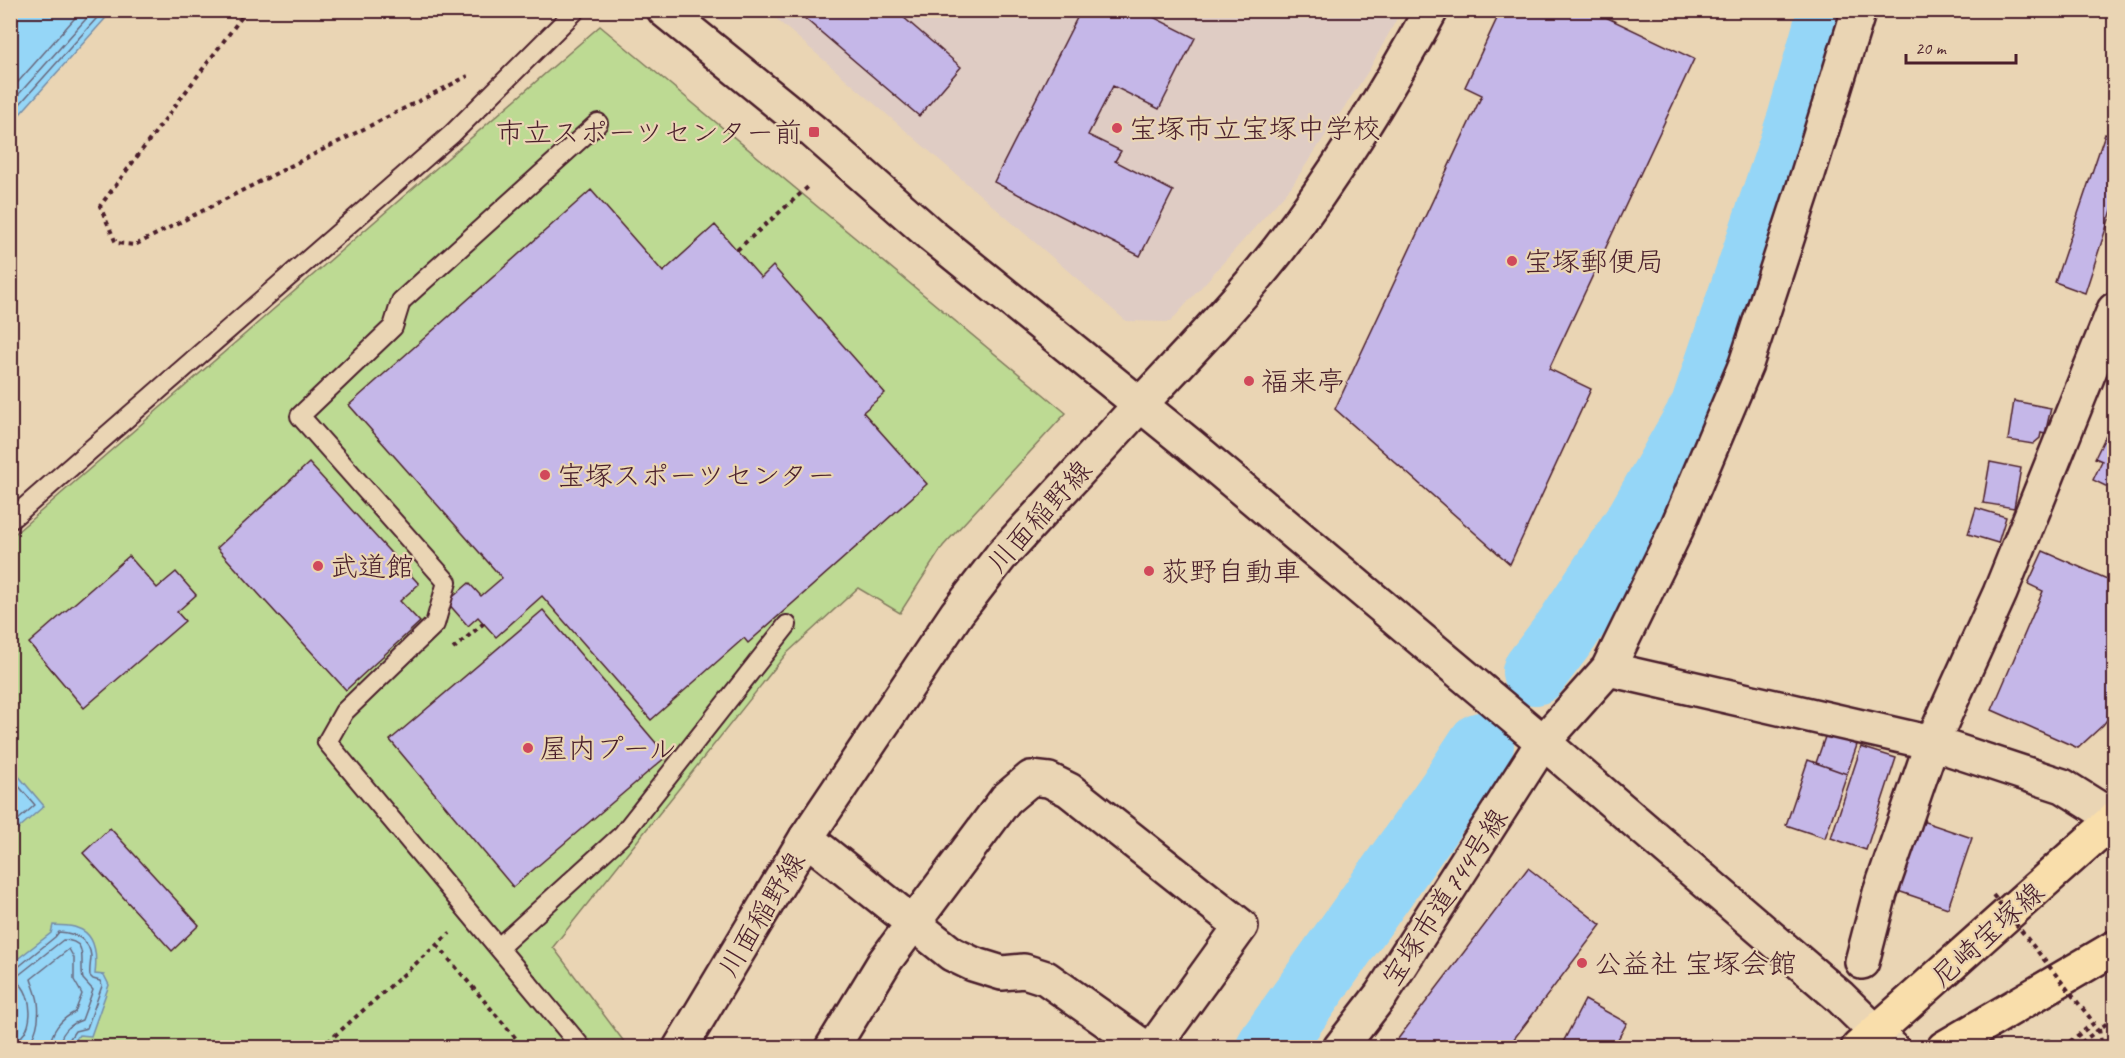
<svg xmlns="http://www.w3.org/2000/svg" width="2125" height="1058" font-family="Caveat,'Klee One',sans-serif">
  <rect width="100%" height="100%" fill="#ead5b4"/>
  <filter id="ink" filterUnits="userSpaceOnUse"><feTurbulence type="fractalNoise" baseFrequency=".0167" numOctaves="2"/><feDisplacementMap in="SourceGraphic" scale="12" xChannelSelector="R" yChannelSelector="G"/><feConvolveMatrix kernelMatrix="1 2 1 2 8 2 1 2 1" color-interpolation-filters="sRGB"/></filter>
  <g filter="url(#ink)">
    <path fill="#dfccc4" d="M767,11h634l-32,59 -78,117 -121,135 -44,-1z"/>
    <path fill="#bdda93" stroke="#847c5f" stroke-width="1.5" d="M600,26l466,387 -123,133 -43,67 -42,-25 -72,66 -233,293 75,100h-617l-1,-509z
      M2049,1039l9,8h-29l12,-7z"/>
    <path fill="#95d6f7" stroke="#778da5" stroke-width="1.5" d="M11,10l101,1 -101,113 -1,-113z
      M11,767l33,39 -33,29h-1z
      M53,925c7,1 17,0 24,3 20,6 20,29 18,46l9,1 5,10 -18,51 -12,-1 -8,12h-60v-16h2l3,-26 -3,-10 -2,-1v-30l40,-31z"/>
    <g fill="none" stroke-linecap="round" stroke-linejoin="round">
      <path stroke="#68687d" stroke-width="1.5" d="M10,91l72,-81
        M10,104l84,-94
        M10,115l94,-105
        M10,776l25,29 -25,22
        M10,970l7,-2 38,-31 4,-5c16,1 30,6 32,24 0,6 -2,13 -1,20l3,3 7,2 2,5 -15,42 -12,3 -8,12 -1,5
        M10,1041c26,-1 25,-49 6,-60l-1,-3 48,-38c27,0 16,22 20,39l10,11 -11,30c-12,4 -22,13 -23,28
        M23,1048c14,-9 17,-30 15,-46 -1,-8 -5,-16 -7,-23l38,-30 5,9v22l8,14 -7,18c-14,7 -25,20 -25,36"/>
      <path stroke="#95d6f7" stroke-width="66" d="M1535,672l32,-42 71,-108 65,-114 97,-288 31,-110
        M1269,1048l182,-257 30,-46"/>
    </g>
    <path fill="#c5b7e8" stroke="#4a1f2b" stroke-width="1.5" d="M795,10h100l66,57 -42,49z
      M1081,10h70l-2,5 46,23 -36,71 -46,-23 -25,49 33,16 -6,10 58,30 -33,65 -146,-74z
      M1501,10h90l103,49 -145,310 42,20 -81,175 -175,-155 147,-314 -17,-8z
      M2105,134l9,3v67l-29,89 -30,-11z
      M591,190l72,82 52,-47 46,53 12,-12 112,127 -22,19 64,72 -179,159 -4,-5 -93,82 -109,-124 -46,41 -18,-20 -10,9 -21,-24 22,-19 12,13 21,-18 -153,-173z
      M2014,401l37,7 -6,26 -4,-1 -1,5 -7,6 -25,-4z
      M2114,419v71l-21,-10 9,-19 -7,-3z
      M1990,462l31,6 -7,40 -31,-5z
      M309,463l110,121 -19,17 20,21 -74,68 -129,-142z
      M1976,508l30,9 -8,26 -30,-9z
      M2043,551l71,31v129l-11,14 -25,23 -86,-38 51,-119 -15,-7z
      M129,556l28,32 19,-16 20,23 -19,17 8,9 -101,87 -55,-65z
      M543,610l124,146 -154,131 -123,-147z
      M1826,734l31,11 -10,29 -31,-11z
      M1861,747l35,11 -30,92 -35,-12z
      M1808,760l39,14 -22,64 -39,-13z
      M1916,819l56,19 -24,70 -56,-19z
      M110,828l89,97 -27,26 -89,-98z
      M1528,868l73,57 -94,123h-116z
      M1585,1000l42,23 -14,25h-53z"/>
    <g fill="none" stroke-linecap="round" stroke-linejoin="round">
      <g stroke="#4a1f2b" stroke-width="22">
        <path id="lane" d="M10,520l442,-386 124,-124
          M499,947l123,-112 165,-210
          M582,1048l-255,-306 17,-30 91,-88 12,-42 -147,-166 93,-89 8,-26 197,-178"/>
      </g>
      <g stroke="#4a1f2b" stroke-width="38">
        <path id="street" d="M1140,405c47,-51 96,-101 139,-156 57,-75 107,-156 152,-239
          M1608,669l324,74 131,43 51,32
          M806,838l146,116 21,10 29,9 22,-2 22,7 99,70
          M1862,962l18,-69 52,-150 68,-150 114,-283
          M832,1048l53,-87 121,-162 25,-21 18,2 20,10 172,136 -88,122
          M1340,1048l41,-53 162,-253 65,-73 68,-139 70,-166 57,-174 56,-180"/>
      </g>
      <g stroke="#4a1f2b" stroke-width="38">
        <path id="secondary" d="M664,10l150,122 117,103 259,210 353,297 297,255 52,51
          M680,1048l126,-210 151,-225 44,-57 139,-151"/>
      </g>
      <g stroke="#4a1f2b" stroke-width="38">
        <path id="primary" d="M1858,1048l256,-229
          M1944,1048l170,-100"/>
      </g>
      <path stroke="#4a1f2b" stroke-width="4" stroke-dasharray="4.5 4.5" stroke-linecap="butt" d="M247,10l-147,196 16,37 19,2 333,-169
        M737,250l71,-63
        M453,649l31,-26
        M437,945l87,103
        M2099,1029l3,19
        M321,1048l129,-115
        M2065,1048l-1,-2 30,-23
        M2074,1048l40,-30"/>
      <use href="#lane" stroke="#ead5b4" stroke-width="18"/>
      <use href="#street" stroke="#ead5b4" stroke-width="33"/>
      <use href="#secondary" stroke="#ead5b4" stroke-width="33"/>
      <use href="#primary" stroke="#f9deab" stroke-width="33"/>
      <path stroke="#4a1f2b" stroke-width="4" stroke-dasharray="4.5 4.5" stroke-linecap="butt" d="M1993,895l101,128"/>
    </g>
  </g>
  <g fill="#d1495b" stroke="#ead5b4" stroke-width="2">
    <circle cx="1117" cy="128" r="6"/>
    <rect x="808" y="126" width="12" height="12" rx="3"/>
    <circle cx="1512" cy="261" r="6"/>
    <circle cx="1249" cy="381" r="6"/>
    <circle cx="545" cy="475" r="6"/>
    <circle cx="318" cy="566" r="6"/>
    <circle cx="1149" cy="571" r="6"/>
    <circle cx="528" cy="748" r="6"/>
    <circle cx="1582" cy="963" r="6"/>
  </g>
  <g text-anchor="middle" stroke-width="4.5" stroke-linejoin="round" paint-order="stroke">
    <g font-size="28" fill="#4a1f2b" stroke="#ead5b4" text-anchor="start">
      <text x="1129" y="138">宝塚市立宝塚中学校</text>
      <text x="802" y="142" text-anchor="end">市立スポーツセンター前</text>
      <text x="1524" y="271">宝塚郵便局</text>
      <text x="1261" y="391">福来亭</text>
      <text x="557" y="485">宝塚スポーツセンター</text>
      <text x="330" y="576">武道館</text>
      <text x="1161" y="581">荻野自動車</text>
      <text x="540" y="758">屋内プール</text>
      <text x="1594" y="973">公益社 宝塚会館</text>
    </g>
    <g font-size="28" fill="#4a1f2b" stroke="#ead5b4">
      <text transform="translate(1039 516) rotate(-48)" y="10">川面稲野線</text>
      <text transform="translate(1444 897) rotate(-57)" y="10">宝塚市道744号線</text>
      <text transform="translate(761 914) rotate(-59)" y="10">川面稲野線</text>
      <text transform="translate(1987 934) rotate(-42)" y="10">尼崎宝塚線</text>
    </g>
  </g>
  <rect width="2125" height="1058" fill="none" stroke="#ead5b4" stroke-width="36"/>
  <rect x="18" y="18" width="2089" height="1022" fill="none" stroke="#4a1f2b" stroke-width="2" filter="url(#ink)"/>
  <path d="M1906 54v9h110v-9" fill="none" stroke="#4a1f2b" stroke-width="3"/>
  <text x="1915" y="54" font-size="18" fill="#4a1f2b" stroke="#ead5b4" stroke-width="4.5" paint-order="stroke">20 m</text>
</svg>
